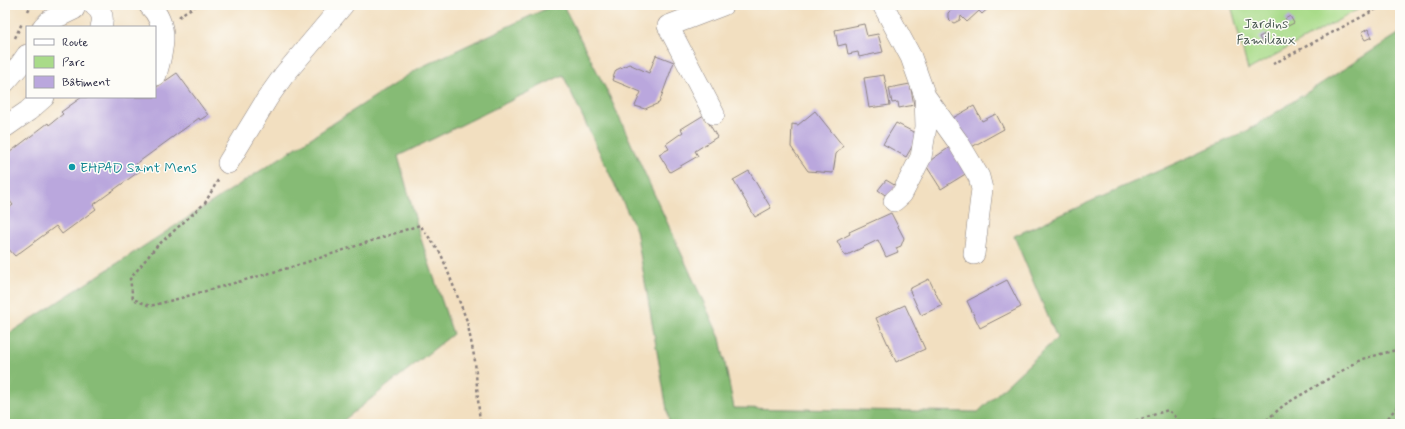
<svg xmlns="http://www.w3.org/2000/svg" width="1405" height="429" font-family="Mynerve,sans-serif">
  <rect width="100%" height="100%" fill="#fdfcf7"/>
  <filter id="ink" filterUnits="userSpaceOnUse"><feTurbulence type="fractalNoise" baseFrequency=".025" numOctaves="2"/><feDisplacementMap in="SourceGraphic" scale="8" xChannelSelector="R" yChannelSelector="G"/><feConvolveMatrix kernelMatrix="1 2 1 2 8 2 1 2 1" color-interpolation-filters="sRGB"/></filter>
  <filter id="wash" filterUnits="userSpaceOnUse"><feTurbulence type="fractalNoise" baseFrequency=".012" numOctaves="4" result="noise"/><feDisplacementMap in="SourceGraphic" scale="16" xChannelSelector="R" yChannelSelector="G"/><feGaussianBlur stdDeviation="0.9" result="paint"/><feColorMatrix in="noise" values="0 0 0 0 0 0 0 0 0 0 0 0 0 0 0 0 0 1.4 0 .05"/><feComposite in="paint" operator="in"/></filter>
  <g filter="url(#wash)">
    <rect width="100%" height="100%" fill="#f2dfc0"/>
    <path fill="#a9db89" stroke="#667e62" d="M1231,5h135l-118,65z"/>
    <path fill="#86bb75" stroke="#546e58" d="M554,5h9l45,88 112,245 14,70 244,4 79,-74 -43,-102 233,-105 153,-98v391h-736l5,-3 -33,-191 -73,-155 -165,81 22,80 33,98 -114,90h-334v-88l414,-268z"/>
    <g id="blocks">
      <path fill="#baa7dd" d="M951,5h41l-10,9 -3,-3 -12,11 -6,-6 -1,4 -6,3 -2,-1 -4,-4v-5l3,-3 3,-1z
        M1290,16l4,7 -6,3 -3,-7z
        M864,24l3,12 11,-2 5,18 -24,5 -1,-5 -10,2 -2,-10 -8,2 -3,-16z
        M1368,29l4,8 -7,3 -4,-7z
        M1265,34l3,7 -5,3 -4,-7z
        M656,55l18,7 -15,41 -14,6 -10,-3 6,-14 -29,-12 4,-10 13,-6 20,9z
        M177,73l31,42 -8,5 -1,-2 -63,46 5,6 -48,35 3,4 -34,25 -6,-8 -41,30 -10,-11v-34l8,-6 -8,-10v-39l43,-33 1,2 14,-11 -2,-2 21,-15h73v-9z
        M884,75l6,30 -21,3 -5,-30z
        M910,84l4,21 -15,3 -1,-6 -6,1 -3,-15z
        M974,106l8,15 14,-7 8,15 -36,20 -17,-30z
        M815,111l28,35 -7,8 -3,19 -25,-2 -17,-24 1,-23 6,1z
        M704,115l13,22 -22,14 3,5 -28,16 -11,-18 10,-5 -3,-5 17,-12 -2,-3z
        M896,123l23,12 -13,22 -23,-13z
        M950,147l17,26 -26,16 -16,-25z
        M749,171l22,37 -16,9 -22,-37z
        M886,180l10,6 -8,11 -10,-7z
        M891,213l13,25 -3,8 -5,2 2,4 -12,5 -8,-17 -33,16 -8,-15 13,-7 -1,-2z
        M929,279l13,27 -21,9 -12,-26z
        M1007,280l14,27 -41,21 -13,-27z
        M905,305l20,44 -29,13 -20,-44z"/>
    </g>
  </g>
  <g filter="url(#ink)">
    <use href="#blocks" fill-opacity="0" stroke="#8a807e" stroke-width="1"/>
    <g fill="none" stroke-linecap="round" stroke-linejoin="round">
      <g stroke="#8a807e" stroke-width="22">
        <path id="minor" d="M94,5c8,6 10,13 7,22
          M149,5c21,20 14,46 7,70
          M883,5l28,52 14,39 1,31 -5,30 -19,37 -8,7
          M43,27l6,-6 25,-12
          M5,82l15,-17 7,-10
          M925,96l33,46 21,35 3,12 -8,65
          M714,114l-46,-88 55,-21
          M5,127l23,-16 16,-14
          M228,163l39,-64 17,-24 59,-70"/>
      </g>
      <path stroke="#8a807e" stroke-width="2.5" stroke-dasharray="3 3" stroke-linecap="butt" d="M28,11l3,-6
        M179,17l6,-5 12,-7
        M15,38l7,-15
        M1273,64l111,-59
        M218,180l-13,23 -49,44 -26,32 3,20 17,7 27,-7 118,-33 125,-41 21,29 26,67 8,40 5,63
        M1388,418l12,-15
        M1118,424l17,-3 33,-11 16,14
        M1262,424l22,-19 78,-46 38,-10"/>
      <use href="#minor" stroke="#fff" stroke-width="21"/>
    </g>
  </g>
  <circle fill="#0f9aa8" stroke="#fdfcf7" stroke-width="1.5" cx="72" cy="167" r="4"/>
  <g text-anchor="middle" stroke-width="3" stroke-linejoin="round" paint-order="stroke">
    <g font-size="14" fill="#4a5a52" stroke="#fdfcf7">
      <text x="1266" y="28">Jardins<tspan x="1266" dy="16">Familiaux</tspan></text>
    </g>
    <g font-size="14" fill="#0d838f" stroke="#fdfcf7" text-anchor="start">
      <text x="80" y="172">EHPAD Saint Mens</text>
    </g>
  </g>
  <rect width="1405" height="429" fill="none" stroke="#fdfcf7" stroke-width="20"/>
  <rect x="26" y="26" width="130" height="72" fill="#fdfcf7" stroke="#a5a5ac"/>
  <rect x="34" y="39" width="20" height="6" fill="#ffffff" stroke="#a5a5ac"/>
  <text x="62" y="46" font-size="12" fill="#22223b">Route</text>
  <rect x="34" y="56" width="20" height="12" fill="#a9db89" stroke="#a5a5ac"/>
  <text x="62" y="66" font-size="12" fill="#22223b">Parc</text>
  <rect x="34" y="76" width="20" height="12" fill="#baa7dd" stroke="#a5a5ac"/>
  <text x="62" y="86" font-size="12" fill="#22223b">Bâtiment</text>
</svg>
